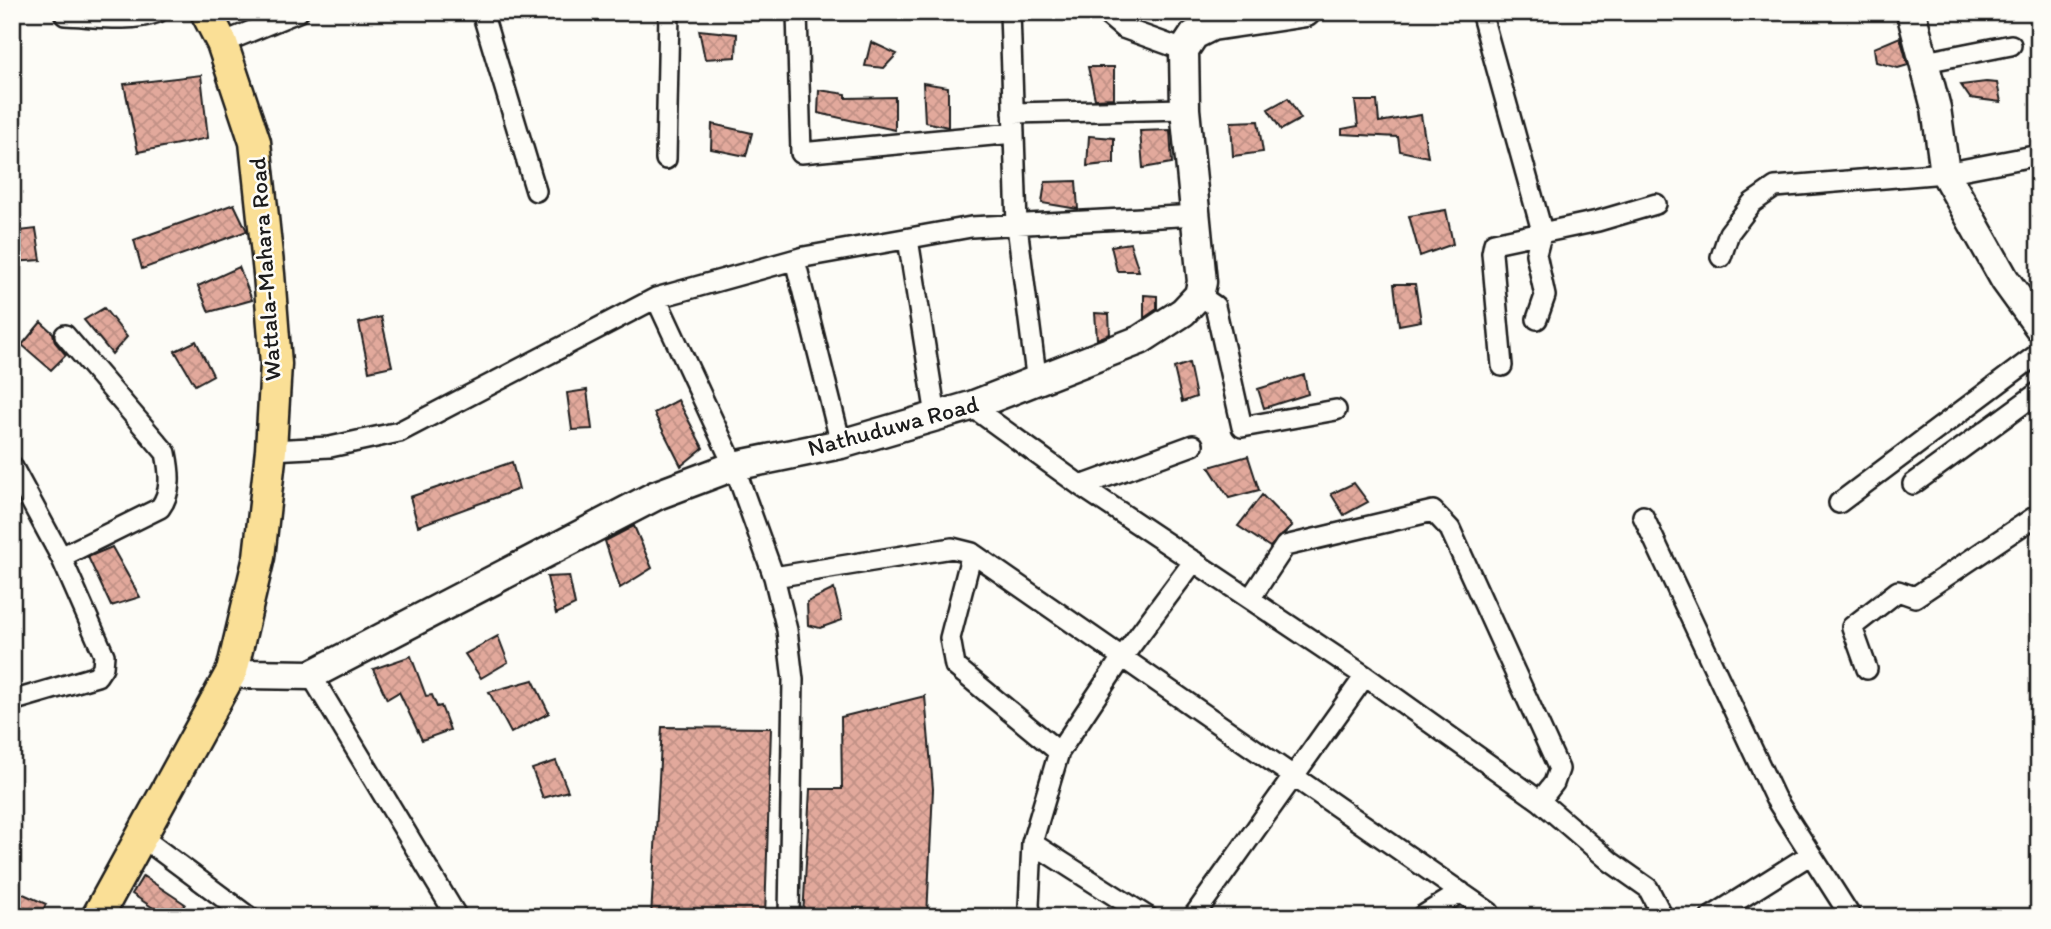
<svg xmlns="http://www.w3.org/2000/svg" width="2051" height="929" font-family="Itim,sans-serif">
  <defs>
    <pattern id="building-cross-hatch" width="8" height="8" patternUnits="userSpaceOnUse" patternTransform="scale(1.75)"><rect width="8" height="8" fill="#e2a99c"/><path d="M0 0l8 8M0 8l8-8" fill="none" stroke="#c19186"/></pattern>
  </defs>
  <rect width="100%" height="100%" fill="#fdfcf7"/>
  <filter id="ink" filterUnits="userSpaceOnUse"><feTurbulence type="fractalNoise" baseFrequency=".0143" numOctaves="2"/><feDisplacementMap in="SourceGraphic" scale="14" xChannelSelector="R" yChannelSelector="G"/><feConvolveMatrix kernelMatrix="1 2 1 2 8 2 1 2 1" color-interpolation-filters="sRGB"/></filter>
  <g filter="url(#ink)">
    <path fill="url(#building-cross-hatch)" stroke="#1c1c1c" stroke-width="2" d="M699,30l38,4 -1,23 -31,2z
      M1900,37l8,28 -10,3 -22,-6 -2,-14z
      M871,42l26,12 -13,14 -19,-2z
      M1088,67h26v31l-19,1z
      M201,75l7,63 -70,14 -14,-68z
      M1986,82l11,1 4,19 -31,-4 -9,-13z
      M923,83l25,4v40l-23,-5z
      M819,90l27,4v4l49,-1v33l-77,-17z
      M1288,98l13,21 -20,11 -13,-21z
      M1355,101h22l2,21 42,-7 7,42 -28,-6 -2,-14 -56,-3v-5l16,-3z
      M1258,121l5,31 -30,4 -2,-34z
      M712,124l40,9 -6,23 -35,-7z
      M1170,130l2,33 -29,5 -3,-37z
      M1089,136l25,2v25l-27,3z
      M1076,181l2,28 -36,-6 3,-21z
      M234,204l13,27 -105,38 -8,-29z
      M1446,210l7,34 -33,12 -11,-40z
      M36,229l5,31 -29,2v-30z
      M1130,243l9,28h-22l-6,-25z
      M239,267l13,33 -43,12 -11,-26z
      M1394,284h21l6,37 -22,4z
      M1144,295l13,1v13l-13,9z
      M104,308l23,29 -15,17 -28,-34z
      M1095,313l14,1 1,20 -13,5z
      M381,317l11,49 -23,5 -10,-48z
      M41,322l12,11 2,9 11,13 -15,15 -29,-25z
      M196,341l17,34 -18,10 -20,-34z
      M1189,363l7,34 -14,5 -8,-34z
      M1304,375l4,19 -44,14 -6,-19z
      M587,390l5,39 -20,1 -5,-37z
      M678,400l25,48 -22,18 -27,-53z
      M1248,456l11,34 -30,8 -20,-31z
      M512,462l7,27 -101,37 -8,-29z
      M1354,483l14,19 -24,13 -13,-21z
      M1262,495l30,31 -22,21 -32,-21z
      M634,526l18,42 -32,20 -15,-47z
      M112,547l28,50 -29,9 -23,-49z
      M569,576l6,29 -19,9 -9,-37z
      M834,589l8,31 -22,8 -12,-3 -1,-23z
      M498,636l10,26 -27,16 -16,-24z
      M411,656l15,40 6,-1 5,12 4,-1 9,24 -28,10 -23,-48 -12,7 -14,-30z
      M533,680l16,33 -38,20 -22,-41z
      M925,696l8,93 -6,128h-124l7,-128h32l-1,-72z
      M662,727l109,1 -6,189h-114z
      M556,761l12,30 -25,7 -11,-29z
      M143,876l42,28 -9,13h-9l-35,-23z
      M12,889l34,15 -6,13h-28z"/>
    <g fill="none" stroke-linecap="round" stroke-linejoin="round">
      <g stroke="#1c1c1c" stroke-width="24">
        <path id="street" d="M482,12l54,179
          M797,12l4,141 213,-20
          M1010,12l7,214 20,157
          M1104,12l19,16 61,22
          M1481,12l61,219 -6,23 9,42 -8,23
          M65,15c29,1 64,8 93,-3
          M222,43l76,-31
          M1925,62l86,-17
          M1013,113l172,-4
          M666,159l3,-147
          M908,239l28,177
          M1721,257l8,-24 23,-30 23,-16 170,-14 94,-18
          M795,260l46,184
          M1199,295l16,11 27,121 94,-17
          M656,298l78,168 40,111 13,53 6,50 -4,237
          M1502,366l-10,-113 2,-10 104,-22 58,-17
          M971,406l110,80 284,190 175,125 71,61 37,26 15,29
          M271,450l59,-3 69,-15 257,-134 148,-41 167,-30 227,-12
          M12,466l49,91
          M1913,484l126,-92
          M1081,486l112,-41
          M1839,503l200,-150
          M1643,516l132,282 76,119
          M972,553l-22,85 5,28 104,86
          M774,577l178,-29 20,5 517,359
          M1250,599l35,-53 148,-35 17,18 109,240 -5,14 -14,18
          M1867,669l-15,-42 46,-36 17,6 124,-83
          M311,675l146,242
          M12,701l85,-25 6,-9 1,-12 -43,-98 99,-49c12,-16 10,-35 6,-55l-101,-118
          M139,835l110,82
          M1032,843l116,74
          M1032,917l-3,-11 3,-63 27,-91 62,-93 73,-98
          M1193,917l172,-241
          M1421,917l40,-25
          M1711,917l100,-63"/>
      </g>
      <g stroke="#1c1c1c" stroke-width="33">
        <path id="secondary" d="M1911,12l25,96 9,65 60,107 34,47
          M232,671l13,3 66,1 346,-180 77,-29 107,-22 130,-38 169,-66 43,-28 16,-17 3,-13 -17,-173 -1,-59 10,-15 18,-9 94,-14"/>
      </g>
      <g stroke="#1c1c1c" stroke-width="35">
        <path id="primary" d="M97,917l135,-246 27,-114 12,-107 5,-86 -7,-90 -14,-132 -33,-99 -16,-31"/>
      </g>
      <use href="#street" stroke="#fdfcf7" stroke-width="19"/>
      <use href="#secondary" stroke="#fdfcf7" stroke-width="28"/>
      <use href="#primary" stroke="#fadf96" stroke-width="30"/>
    </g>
  </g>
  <g text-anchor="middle" stroke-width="5" stroke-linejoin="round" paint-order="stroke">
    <g font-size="24" fill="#1c1c1c" stroke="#fdfcf7">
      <text transform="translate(265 269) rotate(-94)" y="8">Wattala-Mahara Road</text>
      <text transform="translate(893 426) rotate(-15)" y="8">Nathuduwa Road</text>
    </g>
  </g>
  <rect width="2051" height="929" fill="none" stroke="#fdfcf7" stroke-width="42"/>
  <rect x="21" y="21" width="2009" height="887" fill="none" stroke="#1c1c1c" stroke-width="2.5" filter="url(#ink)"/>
</svg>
